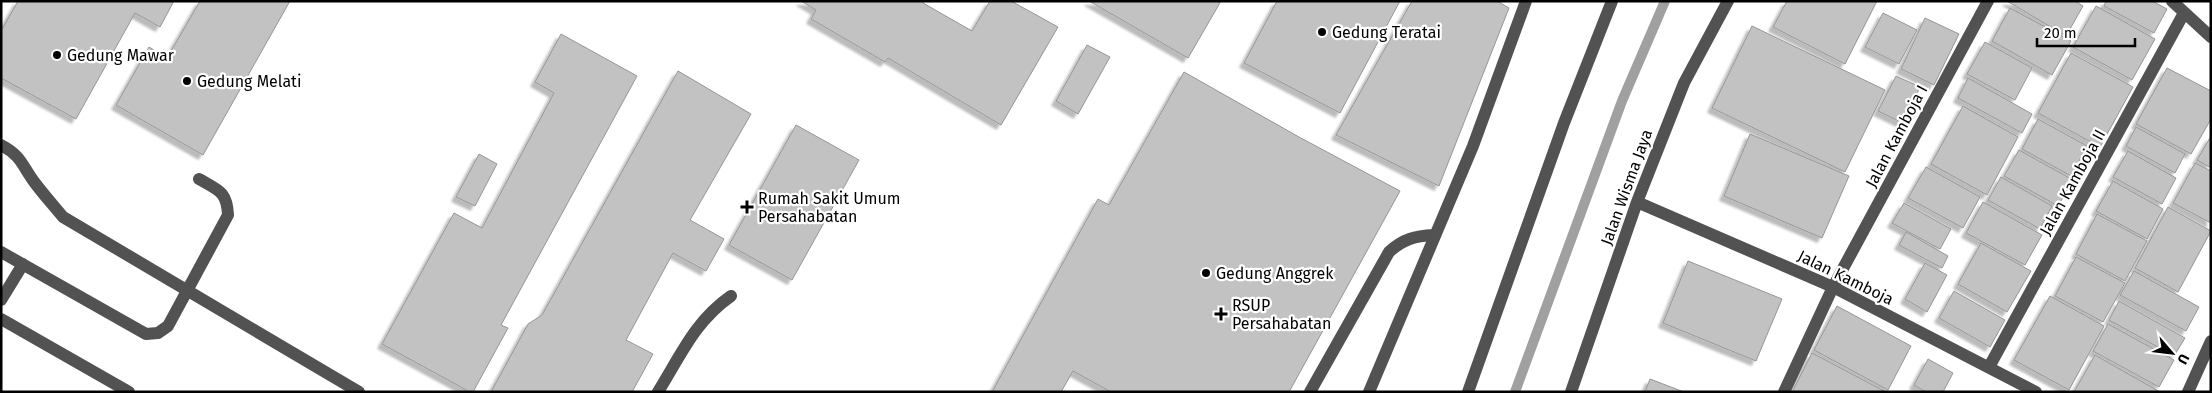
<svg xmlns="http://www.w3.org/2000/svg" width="2212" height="393" font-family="'Fira Sans',sans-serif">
  <defs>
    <filter id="shadow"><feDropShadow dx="-4.5" dy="4.5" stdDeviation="1" flood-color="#0004"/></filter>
  </defs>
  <rect width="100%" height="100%" fill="#fff"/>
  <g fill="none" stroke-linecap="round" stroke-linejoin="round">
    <path stroke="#a0a0a0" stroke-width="10" d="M1515,392l107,-291 43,-100"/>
  </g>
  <path fill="#c2c2c2" stroke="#969696" filter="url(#shadow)" d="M18,1h156l-14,26 -25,-14 -59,106 -75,-41v-47z
    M200,1h90l-87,154 -87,-50 33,-58 18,11z
    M801,1h123l-1,2 49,28 18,-30h21l47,26 -57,98 -113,-67 -3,4 -74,-43 5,-9z
    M1089,1h132l-33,57z
    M1277,1h123l-60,112 -96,-50z
    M1412,1h85l12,7 -70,178 -103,-51z
    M1787,1h90l-32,63 -72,-37z
    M2007,1h68l8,5 -17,30z
    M2106,1h46l15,8 -13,24 -50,-27z
    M2096,6l59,33 -23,41 -59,-33z
    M2010,8l61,33 -19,34 -60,-34z
    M1883,13l34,17 -18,34 -34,-17z
    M1925,18l34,16 -25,51 -33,-16z
    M1752,26l133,64 -40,82 -133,-64z
    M561,34l76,42 -136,249 7,3 -35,64h-3l-88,-48 72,-131 28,15 72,-135 -19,-11z
    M1985,42l47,26 -17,32 -48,-26z
    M1087,45l23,12 -32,57 -22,-13z
    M2071,53l62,34 -33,60 -62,-34z
    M2167,68l44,23v28l-20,35 -55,-30z
    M678,71l73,43 -61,106 34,19 -18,32 -33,-18 -47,87 27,14 -21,38h-141l37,-68 14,-9z
    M1184,72l115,65 101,54 -111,201h-178l-38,-21 -12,21h-69l106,-193 11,6z
    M1896,76l24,11 -17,36 -25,-12z
    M1968,78l64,36 -10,19 -64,-35z
    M1963,106l55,31 -31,58 -56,-31z
    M2038,119l49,27 -16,30 -49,-27z
    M796,125l63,35 -67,120 -63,-35z
    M2136,127l49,27 -10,19 -49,-27z
    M1750,134l99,42 -27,62 -98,-42z
    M2211,136v32l-14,-8z
    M2019,150l54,30 -15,26 -54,-30z
    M2128,151l48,27 -14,26 -49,-27z
    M479,154l18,10 -22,42 -19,-9z
    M2195,163l16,8v52l-38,-20z
    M1926,167l54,30 -17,31 -55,-30z
    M2001,177l51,29 -12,23 -52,-29z
    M2113,181l50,28 -16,30 -51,-28z
    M1983,202l59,33 -17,30 -59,-32z
    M1904,203l47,26 -11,20 -48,-26z
    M2168,207l43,24 -33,61 -43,-24z
    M2097,214l50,27 -22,40 -49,-27z
    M1906,232l42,24 -6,12 -43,-23z
    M1981,243l50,28 -24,41 -49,-28z
    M2076,257l49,26 -22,39 -48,-26z
    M1688,261l94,38 -26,62 -93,-38z
    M1925,263l22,12 -20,37 -22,-13z
    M2134,271l65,36 -13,24 -66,-36z
    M1954,291l51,29 -15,27 -51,-29z
    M2050,296l54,30 -35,64 -55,-30z
    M2119,301l66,37 -11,18 -65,-36z
    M1837,306l74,40 -23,44 -74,-40z
    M2108,324l66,36 -15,27 -66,-36z
    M1812,353l74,39h-94z
    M2095,355l65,37h-86z
    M1928,359l25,14 -10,19h-17l-12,-7z
    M1650,379l34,13h-39z"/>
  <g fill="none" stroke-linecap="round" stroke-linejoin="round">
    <path stroke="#525252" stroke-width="12" d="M2172,1l39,36
      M1,145c21,11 21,21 34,38 9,12 19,23 28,34l296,175
      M1637,202l196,85 203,105
      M1,252l145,82 12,-1 10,-7 60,-111c-1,-24 -10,-25 -29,-36
      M1,300l22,-36
      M1,319l128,73
      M1989,367l195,-354
      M658,392c23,-37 37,-71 73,-96
      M1310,392l79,-140c14,-13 26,-16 45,-17
      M1369,392l104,-246 53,-145
      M1468,392l96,-269 48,-122
      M1571,392l66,-190 47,-119 44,-82
      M1784,392l49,-105 155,-286
      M2188,392l23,-51"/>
  </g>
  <g fill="#000" stroke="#fff" stroke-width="2">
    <circle cx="1322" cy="32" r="5"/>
    <circle cx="57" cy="55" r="5"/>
    <circle cx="187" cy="81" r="5"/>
    <path d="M744.5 199.5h5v5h5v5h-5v5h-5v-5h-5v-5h5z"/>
    <circle cx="1206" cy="273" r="5"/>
    <path d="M1218.5 306.5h5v5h5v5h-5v5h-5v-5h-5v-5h5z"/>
  </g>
  <g text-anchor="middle" stroke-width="4.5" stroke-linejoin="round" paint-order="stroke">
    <g font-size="16" fill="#000" stroke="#fff" text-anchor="start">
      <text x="1332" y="38">Gedung Teratai</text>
      <text x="67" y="61">Gedung Mawar</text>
      <text x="197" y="87">Gedung Melati</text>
      <text x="758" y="204">Rumah Sakit Umum<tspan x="758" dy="18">Persahabatan</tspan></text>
      <text x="1216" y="279">Gedung Anggrek</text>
      <text x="1232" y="311">RSUP<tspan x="1232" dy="18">Persahabatan</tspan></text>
    </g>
    <g font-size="16" fill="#000" stroke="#fff">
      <text transform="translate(1896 136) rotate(-62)" y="6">Jalan Kamboja I</text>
      <text transform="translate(2072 182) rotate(-61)" y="6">Jalan Kamboja II</text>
      <text transform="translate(1626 187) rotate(-70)" y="6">Jalan Wisma Jaya</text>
      <text transform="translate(1846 277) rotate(26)" y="6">Jalan Kamboja</text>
    </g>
  </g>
  <rect width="2212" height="393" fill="none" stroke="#000000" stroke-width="5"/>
  <g transform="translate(2172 353) rotate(118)" stroke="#ffffff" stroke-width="4" paint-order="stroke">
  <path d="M0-4L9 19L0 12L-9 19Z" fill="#000000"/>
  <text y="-8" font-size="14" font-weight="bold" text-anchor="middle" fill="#000000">U</text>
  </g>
  <path d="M2037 38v8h98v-8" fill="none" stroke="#000000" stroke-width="2.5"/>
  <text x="2044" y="38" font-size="15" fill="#000000" stroke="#ffffff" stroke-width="4" paint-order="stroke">20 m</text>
</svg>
